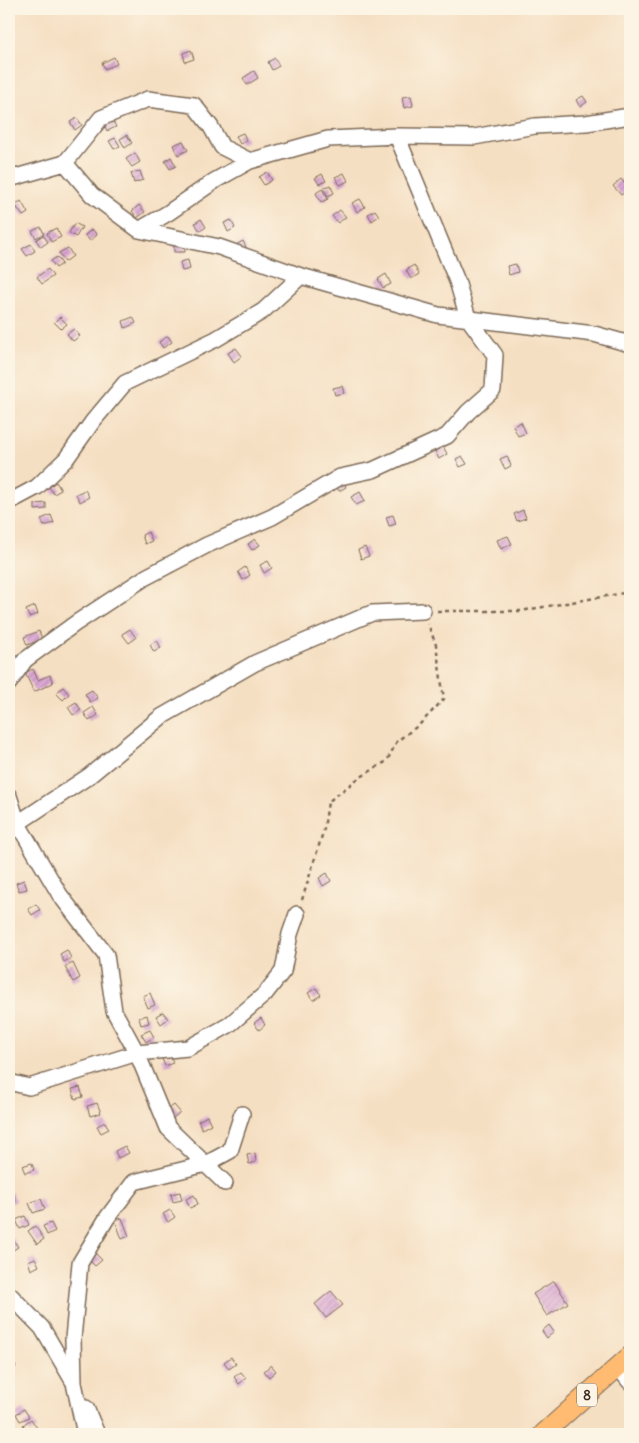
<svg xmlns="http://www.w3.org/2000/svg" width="639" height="1443" font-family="Delius,sans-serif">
  <defs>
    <pattern id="building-hatch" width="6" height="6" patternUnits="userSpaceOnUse" patternTransform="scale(1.25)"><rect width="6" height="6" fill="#dda9d6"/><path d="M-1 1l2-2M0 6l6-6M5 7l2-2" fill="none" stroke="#b48aad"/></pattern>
  </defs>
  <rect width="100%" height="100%" fill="#fcf5e5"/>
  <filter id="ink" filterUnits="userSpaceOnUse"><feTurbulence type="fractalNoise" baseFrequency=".02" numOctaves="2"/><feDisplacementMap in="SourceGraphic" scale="10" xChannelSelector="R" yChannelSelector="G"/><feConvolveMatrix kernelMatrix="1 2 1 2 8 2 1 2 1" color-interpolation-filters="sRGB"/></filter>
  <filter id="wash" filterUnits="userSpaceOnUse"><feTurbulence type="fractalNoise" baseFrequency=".0096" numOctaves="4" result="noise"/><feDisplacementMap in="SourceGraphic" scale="20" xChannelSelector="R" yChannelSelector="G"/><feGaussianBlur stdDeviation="1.12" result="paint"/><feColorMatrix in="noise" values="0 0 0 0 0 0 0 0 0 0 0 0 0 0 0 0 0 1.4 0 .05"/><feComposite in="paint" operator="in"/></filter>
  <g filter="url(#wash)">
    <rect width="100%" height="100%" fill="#f5dfc2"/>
    <g id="blocks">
      <path fill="url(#building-hatch)" d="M191,50l3,9 -9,3 -2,-9z
        M114,57l3,7 -12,5 -3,-6z
        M275,58l4,8 -7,4 -4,-8z
        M254,71l4,7 -11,7 -4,-7z
        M411,96l2,10 -9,2 -2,-11z
        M583,96l4,6 -7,5 -4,-7z
        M77,118l5,7 -7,5 -5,-8z
        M112,119l4,8 -9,4 -3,-7z
        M243,133l4,8 -7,3 -4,-8z
        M127,135l5,8 -7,5 -5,-9z
        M115,138l5,8 -6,3 -5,-8z
        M183,141l5,9 -10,5 -5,-10z
        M135,153l5,9 -8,5 -6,-8z
        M171,157l5,9 -6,3 -5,-8z
        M140,171l3,9 -9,3 -3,-10z
        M267,172l5,8 -8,5 -5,-8z
        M344,173l4,8 -8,4 -5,-8z
        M322,174l4,7 -7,3 -4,-6z
        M621,179l8,10 -8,6 -8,-9z
        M330,185l4,8 -6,3 -5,-8z
        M322,189l6,10 -7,3 -5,-9z
        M360,199l5,8 -8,5 -5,-9z
        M21,201l7,12 -5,3 -8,-11z
        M139,205l6,7 -8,6 -5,-7z
        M340,210l6,7 -8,6 -6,-7z
        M375,210l4,6 -7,5 -4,-7z
        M201,219l5,8 -6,4 -5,-8z
        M231,220l4,8 -7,4 -4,-9z
        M75,223l7,4 -6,10 -7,-4z
        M41,227l3,7 -8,4 -4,-7z
        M56,228l5,9 -10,5 -4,-9z
        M92,229l5,6 -7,6 -5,-6z
        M43,235l5,7 -7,5 -5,-7z
        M243,241l4,8 -9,5 -4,-8z
        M174,242h10l1,10h-11z
        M31,244l4,7 -8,5 -5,-7z
        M68,248l5,8 -8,6 -6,-9z
        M57,257l5,7 -6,4 -5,-7z
        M188,260l2,9 -8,2 -2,-9z
        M516,264l2,8 -9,3 -2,-9z
        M414,265l5,9 -8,5 -5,-9z
        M48,269l5,7 -11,8 -5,-7z
        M386,274l5,10 -8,4 -5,-9z
        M60,317l7,7 -6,5 -7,-7z
        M133,317l3,6 -11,5 -2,-7z
        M74,329l6,7 -7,5 -6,-7z
        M168,336l4,6 -9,6 -4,-6z
        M236,348l6,8 -8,6 -6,-9z
        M342,386l2,7 -9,2 -2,-7z
        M521,422l5,11 -8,3 -5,-10z
        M443,446l4,8 -8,5 -4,-8z
        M462,456l5,8 -7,3 -4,-8z
        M507,456l4,10 -6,3 -5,-10z
        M343,481l3,6 -7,4 -4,-6z
        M56,482l5,8 -7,4 -5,-7z
        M85,490l4,7 -9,5 -4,-8z
        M360,492l5,9 -9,4 -5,-8z
        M46,503v6l-11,1v-6z
        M523,510l3,8 -9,3 -3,-7z
        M51,515l3,8 -10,3 -3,-7z
        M393,515l3,9 -7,2 -3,-9z
        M148,532l4,9 -7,3 -3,-9z
        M508,536l4,8 -11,5 -4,-9z
        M255,539l5,6 -8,5 -4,-6z
        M365,547l4,9 -8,3 -3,-9z
        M268,561l4,7 -8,5 -4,-8z
        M245,567l5,8 -7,5 -5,-8z
        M35,606l3,8 -9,3 -3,-7z
        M130,629l6,9 -7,5 -7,-9z
        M39,631l3,8 -15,6 -3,-8z
        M157,640l4,8 -7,4 -4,-7z
        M33,669l5,11 12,-5 3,8 -19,9 -9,-19z
        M63,687l6,7 -6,6 -7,-7z
        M92,690l6,8 -8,4 -5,-8z
        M76,702l5,8 -8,5 -5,-8z
        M93,707l5,8 -9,6 -5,-8z
        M327,873l4,8 -8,5 -4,-8z
        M24,880l3,9 -8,2 -3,-8z
        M36,904l4,6 -8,5 -4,-6z
        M67,950l4,8 -7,4 -4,-8z
        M73,963l7,15 -7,4 -8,-15z
        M316,988l5,7 -8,5 -5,-7z
        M150,993l5,12 -7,3 -5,-12z
        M163,1012l5,7 -7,5 -5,-8z
        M147,1015l2,8 -8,2 -2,-7z
        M261,1018l4,7 -6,5 -5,-7z
        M150,1030l4,7 -8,5 -5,-8z
        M170,1055l3,8 -8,3 -3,-7z
        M80,1087l3,10 -8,2 -3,-10z
        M97,1103l4,10 -11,3 -3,-10z
        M174,1105l6,7 -8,7 -6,-8z
        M207,1116l4,8 -9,5 -4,-8z
        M105,1122l4,7 -8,4 -4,-7z
        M125,1146l4,7 -11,5 -3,-7z
        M255,1153l1,9 -7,2 -2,-9z
        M32,1163l2,7 -9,3 -3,-7z
        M12,1192l4,9 -7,3v-10z
        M180,1192l2,8 -9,2 -2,-8z
        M194,1195l4,9 -8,4 -4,-9z
        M41,1199l4,10 -12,4 -4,-10z
        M170,1210l5,7 -7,5 -5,-8z
        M25,1216l4,9 -9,4 -4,-9z
        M122,1218l7,18 -7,3 -7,-19z
        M51,1223l4,8 -8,4 -4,-9z
        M35,1226l9,13 -7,5 -9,-13z
        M12,1238l6,9 -8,5 -1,-11z
        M95,1253l7,7 -7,6 -7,-7z
        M35,1258l4,8 -8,4 -3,-9z
        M554,1281l14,22 -21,13 -14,-22z
        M331,1291l12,14 -17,13 -11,-14z
        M549,1325l5,7 -7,6 -5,-7z
        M9,1352l7,15 -7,4z
        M231,1357l5,7 -7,5 -5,-7z
        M271,1365l5,6 -7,6 -5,-6z
        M241,1372l5,6 -7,6 -5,-7z
        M24,1409l5,8 -9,4 -4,-7z
        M31,1419l6,9 -7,5 -7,-8z"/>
    </g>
  </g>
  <g filter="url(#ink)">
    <use href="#blocks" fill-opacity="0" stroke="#7c6957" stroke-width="1"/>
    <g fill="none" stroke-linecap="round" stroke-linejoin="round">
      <g stroke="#7c6957" stroke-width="18">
        <path id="minor" d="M65,163l36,-45 47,-19 46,6 17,22 11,20 28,14
          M9,179l56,-16 27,32 47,35 80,17 82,29 137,39 156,19 36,10
          M139,230l29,-17 48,-33 34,-19 78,-22 69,-3 77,1 61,-11 51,-3 44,-7
          M9,502l28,-15 29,-28 27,-38 32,-38 91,-44 47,-28 38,-35
          M9,683l16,-23 51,-37 70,-46 61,-32 65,-28 68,-40 33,-7 74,-34 21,-24 25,-22 2,-35 -27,-37 -11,-37 -60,-145
          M9,796l9,28 42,71 46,60 8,56 23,42 31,75 57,55
          M9,829l80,-53 72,-59 94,-54 117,-50 51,-2
          M9,1082l20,5 108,-34 51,-5 41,-23 36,-31 18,-23 7,-37 7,-20
          M9,1294l33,34 31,53
          M618,1367l12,15
          M86,1408l11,26
          M85,1434l-11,-51 -1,-44 7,-76 27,-45 27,-36 72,-18 24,-13 12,-37"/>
      </g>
      <g stroke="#7c6957" stroke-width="21">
        <path id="major" d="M543,1434l87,-78"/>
      </g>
      <path stroke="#7c6957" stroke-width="2.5" stroke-dasharray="4 4" stroke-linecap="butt" d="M437,611h83l110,-19
        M302,900l22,-71 4,-27 28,-22 31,-19 10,-20 22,-16 25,-26 -8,-54 -8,-21"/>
      <use href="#minor" stroke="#fff" stroke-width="15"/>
      <use href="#major" stroke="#ffbb71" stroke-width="19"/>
    </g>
  </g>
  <g text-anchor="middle" stroke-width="4" stroke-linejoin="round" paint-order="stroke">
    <rect fill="#fcf5e5" stroke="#75675a" stroke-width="1" x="577" y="1383.5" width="20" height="23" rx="4"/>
    <g font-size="14" font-weight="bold" fill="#3b2a1e">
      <text x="587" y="1400">8</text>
    </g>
  </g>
  <rect width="639" height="1443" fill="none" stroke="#fcf5e5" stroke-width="30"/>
</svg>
